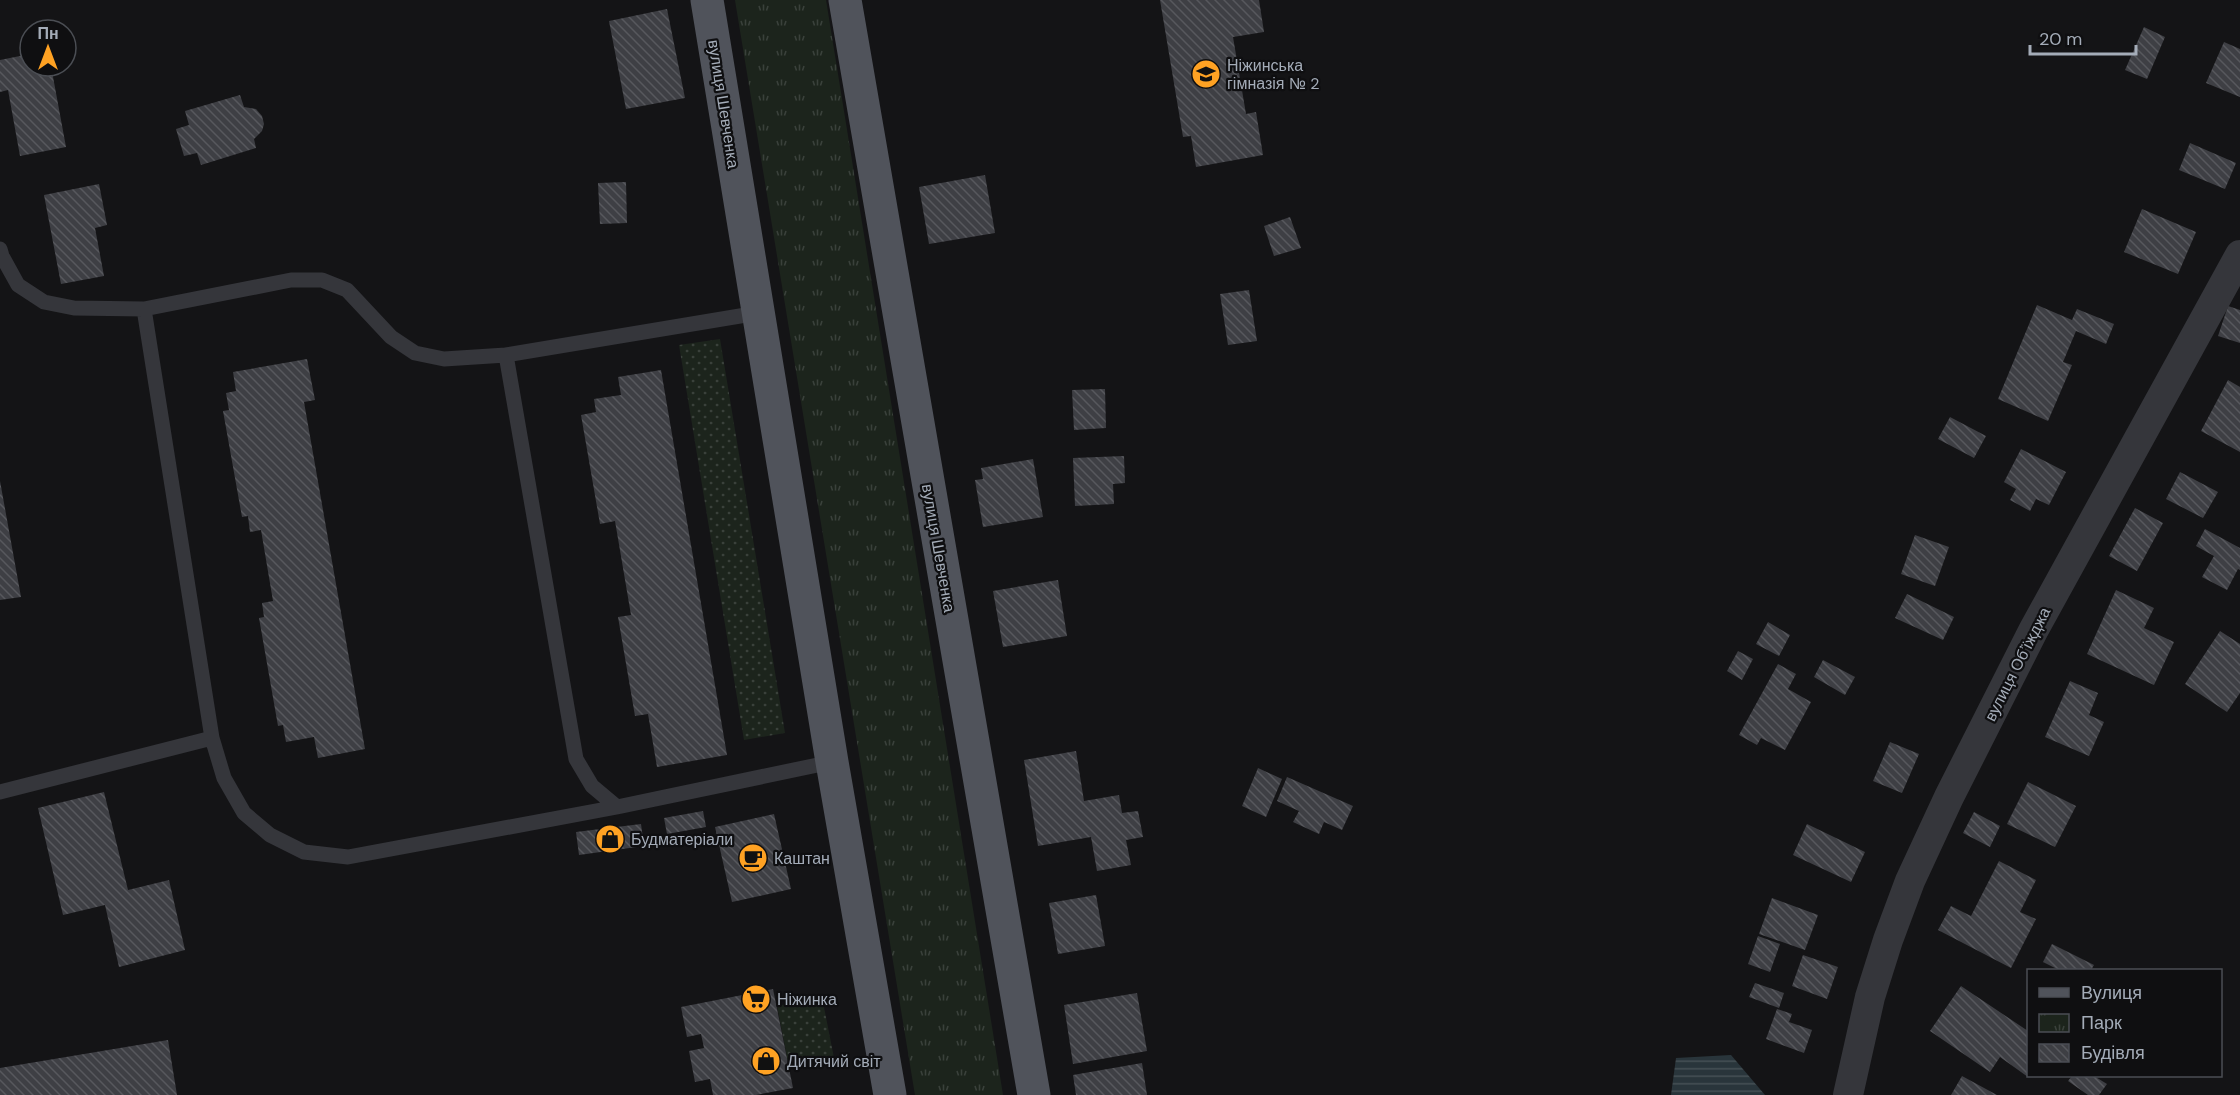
<svg xmlns="http://www.w3.org/2000/svg" width="2240" height="1095" font-family="'DM Sans',sans-serif">
  <defs>
    <pattern id="grass-dots" width="8" height="8" patternUnits="userSpaceOnUse" patternTransform="scale(1.5)"><rect width="8" height="8" fill="#1c241c"/><path d="M2 2h.1M6 6h.1" fill="none" stroke="#3a413b" stroke-width="1.8" stroke-linecap="round"/></pattern>
    <pattern id="park-tufts" width="24" height="20" patternUnits="userSpaceOnUse" patternTransform="scale(1.5)"><rect width="24" height="20" fill="#1c241c"/><path d="M3 7l-1-3M5 7V3M7 7l1-3M15 17l-1-3M17 17v-4M19 17l1-3" fill="none" stroke="#3a413b"/></pattern>
    <pattern id="water-rules" width="6" height="5" patternUnits="userSpaceOnUse" patternTransform="scale(1.5)"><rect width="6" height="5" fill="#29353b"/><path d="M0 2.5h6" fill="none" stroke="#455055"/></pattern>
    <pattern id="building-back-hatch" width="6" height="6" patternUnits="userSpaceOnUse" patternTransform="scale(1.5)"><rect width="6" height="6" fill="#3e3f44"/><path d="M-1 5l2 2M0 0l6 6M5-1l2 2" fill="none" stroke="#57585d"/></pattern>
  </defs>
  <rect width="100%" height="100%" fill="#141416"/>
  <path fill="url(#grass-dots)" d="M720,339l65,394 -41,7 -65,-395z
    M822,997l12,61 -45,9 -12,-61z"/>
  <path fill="url(#park-tufts)" d="M735,0h91l177,1095h-88z"/>
  <path fill="url(#water-rules)" d="M1731,1055l34,40h-94l5,-37z"/>
  <path fill="url(#building-back-hatch)" d="M1160,0h99l5,32 -31,5 13,77 10,-2 7,43 -67,12 -5,-31 -8,1z
    M667,9l18,89 -59,11 -17,-88z
    M2144,27l21,10 -18,42 -22,-9z
    M2224,42l16,7v48l-34,-14z
    M30,54v12h21l15,81 -46,9 -12,-66 -8,2v-32z
    M240,95l4,12 12,2 6,7 2,8 -2,7 -8,8 2,9 -55,17 -4,-12 -13,3 -8,-27 13,-4 -4,-14z
    M2190,143l46,20 -11,26 -46,-19z
    M985,175l10,58 -66,11 -10,-57z
    M626,182l1,41 -27,1 -2,-41z
    M99,184l8,41 -12,3 9,48 -43,8 -17,-89z
    M2142,209l54,23 -18,42 -54,-22z
    M1290,217l11,31 -27,8 -10,-30z
    M1249,290l8,51 -29,4 -8,-51z
    M2037,305l35,15 5,-11 37,15 -8,20 -30,-13 -13,31 9,3 -24,56 -50,-22z
    M2228,306l12,4v33l-22,-7z
    M307,359l8,41 -11,2 61,347 -47,9 -4,-21 -28,5 -3,-17 -5,1 -19,-108 5,-1 -2,-14 11,-2 -12,-71 -11,2 -2,-16 -6,1 -19,-106 6,-1 -3,-17 10,-2 -3,-19z
    M661,370l66,385 -70,12 -9,-53 -13,2 -17,-99 13,-2 -16,-94 -15,3 -19,-109 15,-3 -2,-13 27,-4 -3,-18z
    M2228,380l12,7v65l-39,-21z
    M1105,389l1,39 -32,2 -2,-40z
    M1950,417l36,19 -12,22 -36,-19z
    M2021,449l45,23 -17,33 -13,-6 -6,12 -20,-11 6,-11 -12,-7z
    M1124,456l1,27 -12,1 1,20 -39,2 -2,-48z
    M1033,459l10,58 -60,10 -8,-47 8,-1 -2,-11z
    M2180,472l38,20 -15,26 -37,-19z
    M0,481l21,116 -21,3z
    M2135,508l28,15 -26,48 -28,-15z
    M2205,529l35,19v22l-2,-1 -11,21 -25,-13 12,-21 -18,-10z
    M1915,535l34,12 -14,39 -34,-12z
    M1058,580l9,56 -64,11 -10,-56z
    M2116,590l38,18 -10,20 30,14 -20,43 -67,-31z
    M1907,594l47,23 -11,23 -48,-22z
    M1768,622l22,13 -11,21 -23,-12z
    M2220,631l20,13v49l-13,19 -42,-28z
    M1738,651l15,8 -11,21 -15,-9z
    M1823,660l32,17 -10,18 -31,-18z
    M1778,664l18,10 -8,15 23,13 -26,48 -24,-12 -4,7 -18,-10z
    M2070,681l28,12 -9,22 15,7 -15,34 -44,-19z
    M1890,742l29,12 -17,39 -29,-12z
    M1076,751l8,50 35,-6 3,18 16,-2 5,26 -17,3 5,25 -34,6 -6,-34 -53,9 -14,-86z
    M1258,768l24,11 -16,38 -24,-11z
    M1287,777l66,29 -11,24 -18,-8 -5,12 -26,-12 6,-11 -22,-10z
    M2028,782l48,24 -21,41 -48,-23z
    M104,792l24,98 41,-10 16,70 -66,17 -14,-62 -42,10 -25,-107z
    M703,811l3,16 -39,7 -3,-16z
    M1974,812l26,14 -10,21 -27,-14z
    M774,814l17,75 -59,13 -17,-75z
    M641,824l3,22 -65,9 -3,-23z
    M1807,824l58,28 -14,30 -58,-27z
    M1999,861l37,19 -16,32 16,7 -25,49 -73,-38 13,-24 20,10z
    M1096,895l9,51 -47,8 -9,-51z
    M1772,898l46,17 -13,35 -46,-16z
    M1758,936l22,8 -10,28 -22,-8z
    M2052,944l42,21 -3,5h-32l-16,-8z
    M1803,955l35,12 -11,32 -35,-13z
    M1755,983l29,10 -5,15 -30,-11z
    M1961,986l67,45v46l-28,-20 -10,15 -60,-41z
    M773,989l20,99 -37,7h-43l-3,-16 -15,3 -6,-31 15,-3 -3,-14 -14,3 -6,-30z
    M1137,993l10,58 -74,13 -9,-59z
    M1777,1009l15,5 -3,8 23,8 -8,23 -38,-14z
    M168,1040l9,55h-177v-27z
    M1142,1063l5,32h-71l-3,-20z
    M1962,1076l35,19h-46z
    M2072,1076h22l13,8 -8,11h-11l-20,-14z"/>
  <g fill="none" stroke-linecap="round" stroke-linejoin="round">
    <path stroke="#35363b" stroke-width="15" d="M0,249l2,7 16,29 26,17 30,6 70,1 147,-29h31l25,10 44,47 24,16 29,6 62,-4 252,-42
      M144,309l68,429 12,40 20,35 26,22 34,17 44,5 269,-50 215,-45
      M506,355l70,404 16,27 25,21
      M0,792l212,-54"/>
    <path stroke="#35363b" stroke-width="30" d="M1848,1095l22,-98 18,-57 22,-59 39,-84 84,-166 207,-376"/>
    <path stroke="#50535b" stroke-width="33" d="M707,0l125,762 58,333
      M845,0l189,1095"/>
  </g>
  <defs>
    <g id="school-disc" transform="scale(1.5)"><circle r="9.5" fill="#ffa223" stroke="#0f0f11"/><path d="M0-5L7-2L0 1L-7-2ZM-4 1L0 2.5L4 1V4Q0 6-4 4Z" fill="#111"/></g>
    <g id="shop-disc" transform="scale(1.5)"><circle r="9.5" fill="#ffa223" stroke="#0f0f11"/><path d="M-5-2.5h2.3a2.7 3.5 0 0 1 5.4 0H5L5.5 6h-11ZM-1.5-2.5h3a1.5 2.3 0 0 0-3 0Z" fill="#111"/></g>
    <g id="cafe-disc" transform="scale(1.5)"><circle r="9.5" fill="#ffa223" stroke="#0f0f11"/><path d="M-5.5-4.5H6V0H3Q3 3.5 0 3.5H-2.5Q-5.5 3.5-5.5 0ZM3-3.2v2h1.7v-2ZM-6 4.5H4V6H-6Z" fill="#111"/></g>
    <g id="supermarket-disc" transform="scale(1.5)"><circle r="9.5" fill="#ffa223" stroke="#0f0f11"/><path d="M-6-5.5h2.5l.6 2H6L4.5 2H-2.5L-4.4-4H-6ZM-1.5 3.2a1.3 1.3 0 1 0 .1 0ZM3 3.2a1.3 1.3 0 1 0 .1 0Z" fill="#111"/></g>
  </defs>
  <g fill-rule="evenodd">
    <use href="#school-disc" x="1206" y="74"/>
    <use href="#shop-disc" x="610" y="839"/>
    <use href="#cafe-disc" x="753" y="858"/>
    <use href="#supermarket-disc" x="756" y="999"/>
    <use href="#shop-disc" x="766" y="1061"/>
  </g>
  <g text-anchor="middle" stroke-width="4.5" stroke-linejoin="round" paint-order="stroke">
    <g font-size="16" fill="#a4acb8" stroke="#0f0f11" text-anchor="start">
      <text x="1227" y="71">Ніжинська<tspan x="1227" dy="18">гімназія № 2</tspan></text>
      <text x="631" y="845">Будматеріали</text>
      <text x="774" y="864">Каштан</text>
      <text x="777" y="1005">Ніжинка</text>
      <text x="787" y="1067">Дитячий світ</text>
    </g>
    <g font-size="16" fill="#a4acb8" stroke="#0f0f11">
      <text transform="translate(724 104) rotate(81)" y="6">вулиця Шевченка</text>
      <text transform="translate(939 548) rotate(80)" y="6">вулиця Шевченка</text>
      <text transform="translate(2017 664) rotate(-63)" y="6">вулиця Обʼїжджа</text>
    </g>
  </g>
  <rect x="2027" y="969" width="195" height="108" fill="#0f0f11" stroke="#4b4e54" stroke-width="1.5"/>
  <rect x="2039" y="988" width="30" height="9" fill="#50535b" stroke="#4b4e54" stroke-width="1.5"/>
  <text x="2081" y="999" font-size="18" fill="#a4acb8">Вулиця</text>
  <rect x="2039" y="1014" width="30" height="18" fill="url(#park-tufts)" stroke="#4b4e54" stroke-width="1.5"/>
  <text x="2081" y="1029" font-size="18" fill="#a4acb8">Парк</text>
  <rect x="2039" y="1044" width="30" height="18" fill="url(#building-back-hatch)" stroke="#4b4e54" stroke-width="1.5"/>
  <text x="2081" y="1059" font-size="18" fill="#a4acb8">Будівля</text>
  <g transform="translate(48 48)"><circle r="28" fill="#0f0f11" stroke="#4b4e54" stroke-width="1.5"/>
  <path d="M0-4.5L10 22L0 15L-10 22Z" fill="#ffa223"/>
  <text y="-9" font-size="16" font-weight="bold" text-anchor="middle" fill="#a4acb8">Пн</text>
  </g>
  <path d="M2030 45v9h106v-9" fill="none" stroke="#a4acb8" stroke-width="3"/>
  <text x="2039" y="45" font-size="18" fill="#a4acb8" stroke="#0f0f11" stroke-width="4.5" paint-order="stroke">20 m</text>
</svg>
